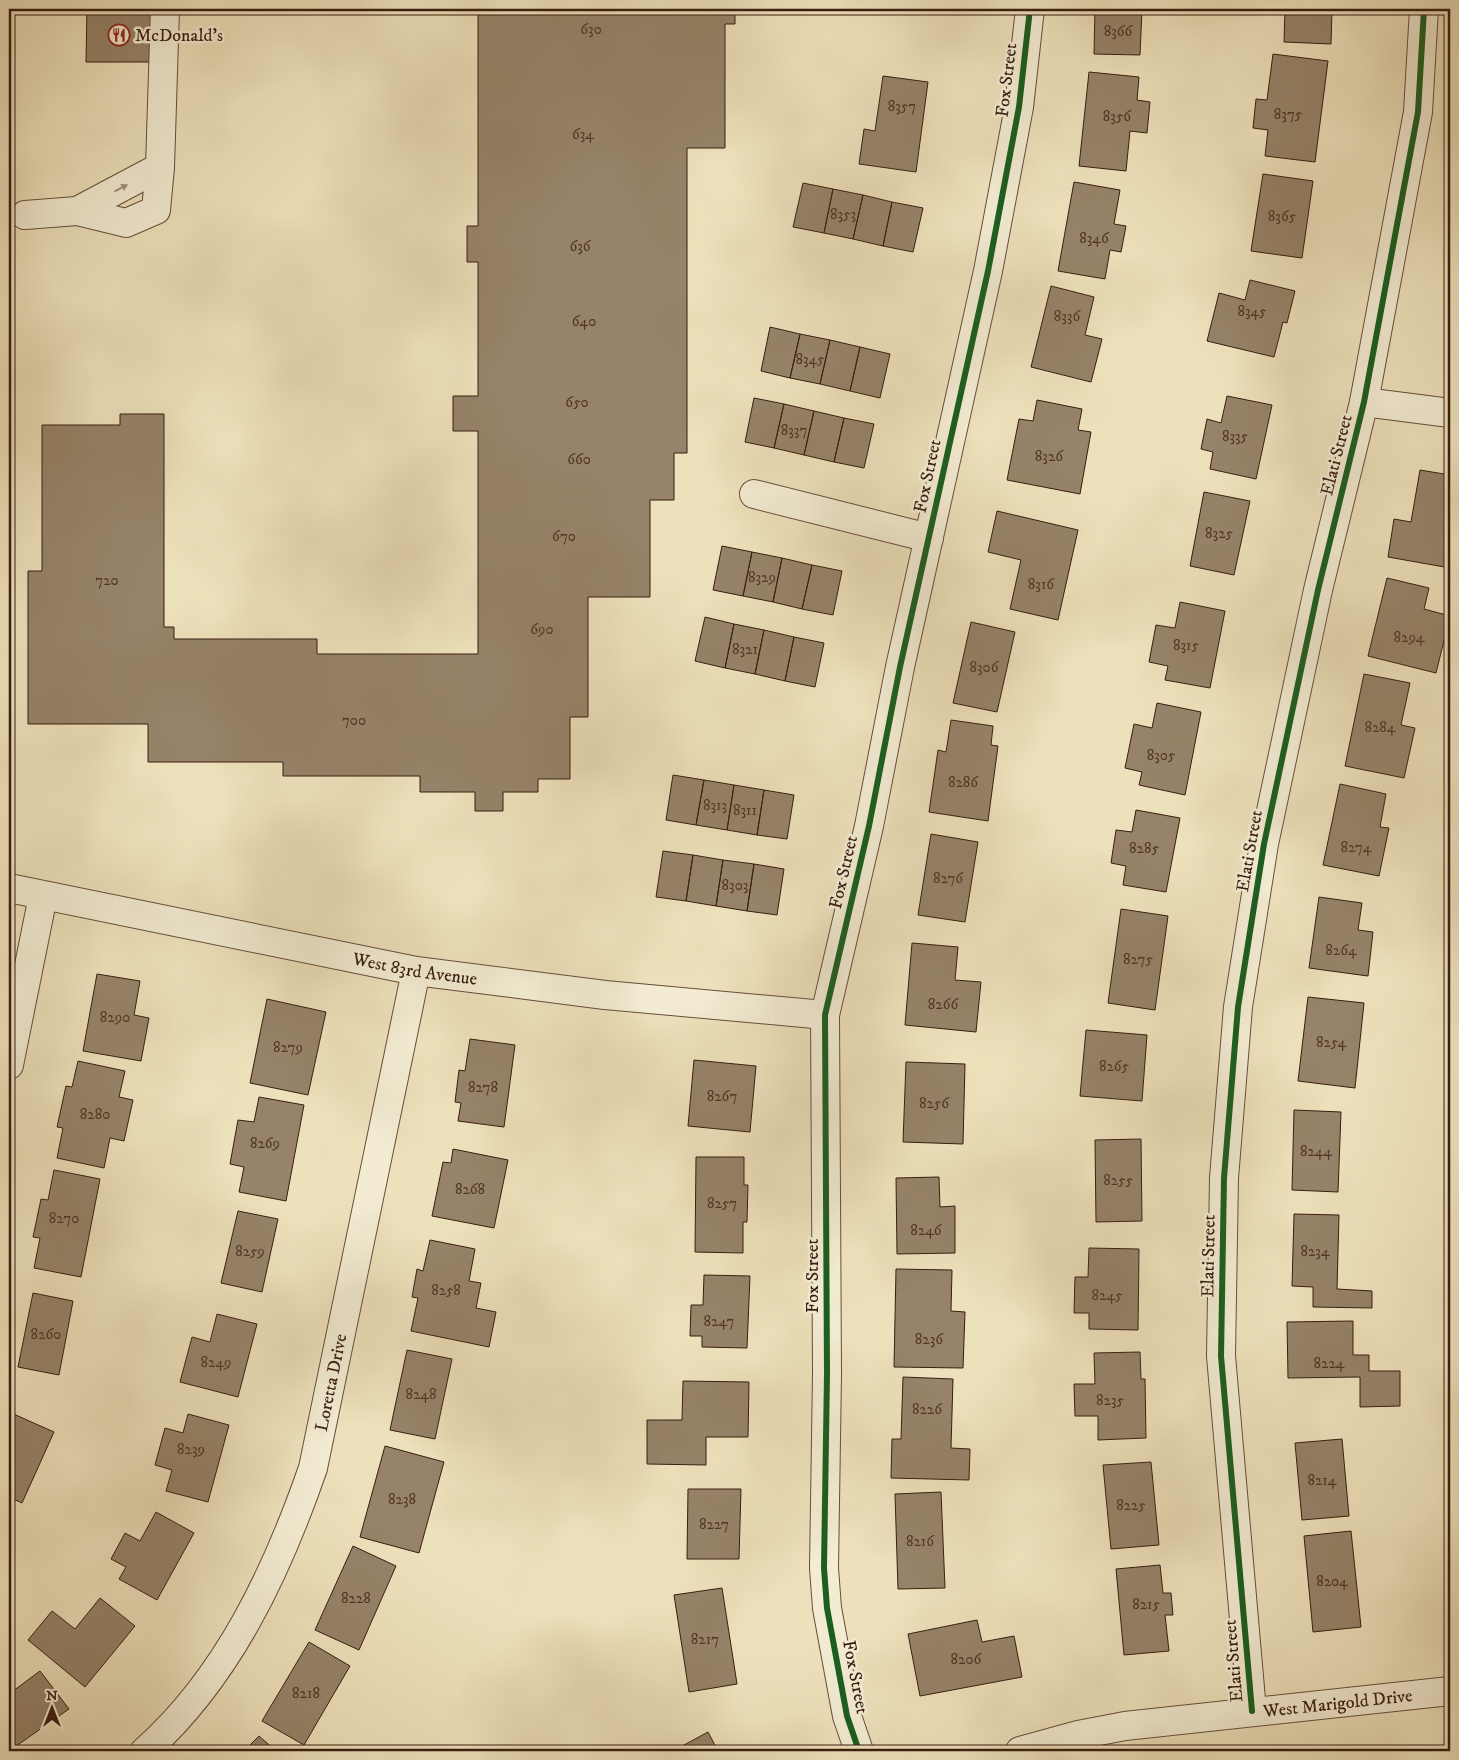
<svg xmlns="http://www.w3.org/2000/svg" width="1459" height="1760" font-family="'IM FELL DW Pica',serif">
  <rect width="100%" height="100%" fill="#ede1bb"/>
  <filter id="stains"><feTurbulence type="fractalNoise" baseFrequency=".004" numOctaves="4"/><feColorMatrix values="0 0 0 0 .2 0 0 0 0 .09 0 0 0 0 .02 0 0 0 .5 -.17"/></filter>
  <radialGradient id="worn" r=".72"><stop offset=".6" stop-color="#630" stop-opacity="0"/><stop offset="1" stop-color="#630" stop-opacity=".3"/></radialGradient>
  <path fill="#968369" stroke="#381d10" d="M87,9h64l-1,53h-64z
    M478,9h257v15h-10v124h-38v305h-13v47h-24v97h-62v120h-18v62h-32v13h-35v19h-28v-19h-55v-16h-137v-14h-135v-38h-120v-153h14v-146h78v-11h44v213h10v12h143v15h161v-223h-25v-35h25v-134h-11v-36h11z
    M1095,9h47l-2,46 -46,-1z
    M1285,9h47l-1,35 -47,-2z
    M1273,54l55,7 -13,101 -50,-6 3,-26 -15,-2 3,-29 11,1z
    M1089,72l50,5 -2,23 13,2 -3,31 -17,-2 -4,40 -47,-5z
    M883,76l45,6 -12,90 -57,-8 5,-35 11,2z
    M1263,174l50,7 -11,77 -51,-7z
    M1074,182l46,8 -6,34 12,2 -5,26 -11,-2 -5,29 -47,-8z
    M803,183l30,6 -9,44 -31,-6z
    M833,189l30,6 -10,44 -29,-6z
    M863,195l29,7 -9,44 -30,-7z
    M892,202l31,6 -10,44 -30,-6z
    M1250,280l45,11 -8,32 -4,-1 -9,35 -67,-16 12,-48 26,7z
    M1051,286l43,11 -9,38 17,4 -11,43 -60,-15z
    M770,327l30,7 -10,44 -29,-7z
    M800,334l30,6 -10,44 -30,-6z
    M830,340l30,7 -10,44 -30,-7z
    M860,347l30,7 -10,44 -30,-7z
    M1227,396l45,9 -16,74 -46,-10 3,-17 -12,-3 6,-30 14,4z
    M754,398l30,6 -10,44 -29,-6z
    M1037,400l45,9 -4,21 13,2 -11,62 -73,-14 12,-61 14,2z
    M784,404l30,7 -10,44 -30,-7z
    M814,411l30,7 -10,44 -30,-7z
    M844,418l30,6 -10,44 -30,-6z
    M1420,470l30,5v93l-62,-11 6,-38 17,3z
    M1204,492l46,9 -16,74 -44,-9z
    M997,511l81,19 -20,90 -48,-11 11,-49 -33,-8z
    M722,546l30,6 -9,44 -30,-6z
    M752,552l30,6 -9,44 -30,-6z
    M782,558l30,7 -10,44 -29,-7z
    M812,565l30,6 -9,44 -31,-6z
    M1387,578l42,10 -5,21 26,7 -14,57 -68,-17z
    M1180,602l45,9 -15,77 -45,-8 3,-14 -19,-4 7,-37 19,3z
    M705,617l29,7 -9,44 -30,-7z
    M971,622l44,10 -18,80 -44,-9z
    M734,624l30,6 -9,44 -30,-6z
    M764,630l30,7 -9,44 -30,-7z
    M794,637l30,6 -9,44 -30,-6z
    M1364,674l46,9 -9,42 14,3 -11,50 -59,-12z
    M1157,703l44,9 -16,83 -46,-10 3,-13 -17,-4 9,-44 18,4z
    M951,720l42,6 -2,19 7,1 -10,75 -59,-9 9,-62 8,2z
    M673,775l31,5 -8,45 -30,-5z
    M704,780l30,5 -7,45 -31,-5z
    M1340,784l46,10 -6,33 9,1 -10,48 -56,-11z
    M734,785l30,5 -7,45 -30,-5z
    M764,790l30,5 -7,44 -30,-4z
    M1136,810l44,8 -14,74 -43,-7 3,-19 -15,-3 5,-33 16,2z
    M931,834l47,8 -13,80 -47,-7z
    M663,851l30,4 -7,46 -30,-4z
    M693,855l30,5 -7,46 -30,-5z
    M723,860l31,4 -7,47 -31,-5z
    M754,864l30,5 -7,46 -30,-4z
    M1319,897l43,6 -4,27 15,2 -5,44 -59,-8z
    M1121,909l47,7 -13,94 -47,-7z
    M912,943l46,4 -3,33 26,2 -5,50 -71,-7z
    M97,974l43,7 -6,34 15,3 -8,43 -58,-10z
    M1308,997l56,6 -9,85 -57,-7z
    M267,999l59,13 -18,83 -58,-12z
    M1086,1030l61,5 -5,66 -62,-5z
    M470,1039l45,6 -11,82 -46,-6 3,-18 -6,-1 4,-32 6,1z
    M694,1060l62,6 -6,66 -62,-6z
    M78,1061l47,10 -6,26 14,3 -9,41 -14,-3 -6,30 -47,-10 6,-30 -6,-1 9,-41 6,1z
    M906,1062l59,2 -2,80 -60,-2z
    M259,1097l45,8 -18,96 -47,-9 5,-25 -14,-3 8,-44 16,2z
    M1294,1110l47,2 -3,80 -46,-2z
    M1141,1139l1,82 -46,1 -1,-82z
    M453,1149l55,11 -14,68 -62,-12 11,-54 8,1z
    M696,1157h48v28h4l-1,37h-4v31l-48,-1z
    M54,1170l46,9 -19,98 -47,-9 6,-30 -7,-1 8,-38 7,1z
    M939,1177l1,30 15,-1v47l-58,1 -1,-76z
    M238,1211l40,8 -16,73 -41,-9z
    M1294,1214l45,1 -2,74 35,2v17l-59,-1v-20l-21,-1z
    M430,1240l45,9 -6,32 12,2 -5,25 20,4 -7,35 -78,-16 7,-33 -6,-1 5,-28 6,2z
    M1089,1248l50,1 -1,81 -49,-1v-16h-15l1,-36h13z
    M896,1269l56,1 -1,41 14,1 -2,56 -69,-1z
    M704,1275l46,1 -3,72 -45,-1v-11h-12l1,-31h12z
    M33,1293l40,8 -14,74 -41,-8z
    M217,1314l40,10 -19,73 -58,-15 12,-45 18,5z
    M1353,1321v34h16v16h31v35l-40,1v-30l-72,1 -1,-56z
    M407,1350l45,9 -17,80 -45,-9z
    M1140,1352l1,27h4l1,59 -48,2v-24h-23l-1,-32h21l-1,-31z
    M903,1377l50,2 -2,69 19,1 -1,31 -78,-2 1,-39h9z
    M683,1381l66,1 -1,55h-42v28l-59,-1v-44h35z
    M9,1412l45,20 -32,71 -13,-6z
    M188,1414l41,11 -21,77 -42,-11 6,-21 -17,-5 10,-37 18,5z
    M1342,1439l7,77 -47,4 -7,-77z
    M385,1446l59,16 -25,91 -59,-16z
    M1151,1462l8,83 -48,4 -8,-84z
    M688,1489h53l-2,70h-52z
    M941,1492l4,96 -47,1 -3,-95z
    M156,1512l38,21 -37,67 -38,-21 7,-12 -15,-8 14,-26 15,8z
    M1351,1531l10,96 -48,5 -9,-96z
    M353,1546l43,20 -37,84 -44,-20z
    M1160,1565l3,28h8l2,22h-8l4,36 -45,4 -8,-86z
    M722,1588l15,96 -48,8 -15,-97z
    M100,1598l35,28 -50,61 -57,-47 24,-29 23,18z
    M977,1620l5,22 32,-6 8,41 -102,19 -12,-62z
    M309,1642l41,24 -46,79 -42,-24z
    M40,1671l29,38 -60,42v-57z
    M708,1732l10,19h-45z
    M259,1736l17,15h-32z"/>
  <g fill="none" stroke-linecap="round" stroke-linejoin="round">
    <g stroke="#654e3b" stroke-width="30">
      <g id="minor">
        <path d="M77,211l49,12 30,-13 4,-43"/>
        <path d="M25,215l52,-4 83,-44 5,-158"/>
        <path d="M1364,402l86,11"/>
        <path d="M754,494l175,44"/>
        <path id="s1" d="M9,888l407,83 189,24 220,20"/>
        <path d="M9,1065l34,-169"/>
        <path d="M1252,1711l-31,-355 3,-178 14,-171 26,-163 54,-254 46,-188 54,-290 6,-103"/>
        <path id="s2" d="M145,1751c83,-74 132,-179 168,-283l103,-497"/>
        <path d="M859,1751l-12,-35 -20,-108 -3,-40 3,-194 -2,-359 44,-189 31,-159 88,-396 31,-164 11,-98"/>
        <path id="s3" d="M1020,1751l58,-16 47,-9 325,-35"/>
      </g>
    </g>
    <use href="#minor" stroke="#f3ecd3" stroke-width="28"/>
    <g stroke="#f3ecd3" stroke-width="9">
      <path id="cycleway" d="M1252,1711l-31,-355 3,-178 14,-171 26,-163 54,-254 46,-188 54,-290 6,-103
        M859,1751l-12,-35 -20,-108 -3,-40 3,-194 -2,-359 44,-189 31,-159 88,-396 31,-164 11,-98"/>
    </g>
    <use href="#cycleway" stroke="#1b5e20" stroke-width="6"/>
  </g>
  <defs><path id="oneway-solid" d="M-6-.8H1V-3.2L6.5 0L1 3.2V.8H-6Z" transform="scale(1.25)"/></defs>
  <use fill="#9f8f7b" href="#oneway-solid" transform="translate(121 188) rotate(-28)"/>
  <defs>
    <g id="restaurant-ring" transform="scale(1.125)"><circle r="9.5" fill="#f3ecd3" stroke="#8f2418" stroke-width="1.5"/><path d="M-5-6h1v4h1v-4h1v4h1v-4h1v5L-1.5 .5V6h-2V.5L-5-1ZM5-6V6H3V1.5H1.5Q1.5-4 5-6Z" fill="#8f2418"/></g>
  </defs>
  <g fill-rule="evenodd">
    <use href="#restaurant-ring" x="119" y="35"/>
  </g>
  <g text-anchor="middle" stroke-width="5" stroke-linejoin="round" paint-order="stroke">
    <g font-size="15" fill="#503626">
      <text x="591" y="34">630</text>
      <text x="1118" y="36">8366</text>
      <text x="902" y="111">8357</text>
      <text x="1288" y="119">8375</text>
      <text x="1117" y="121">8356</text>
      <text x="583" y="139">634</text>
      <text x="843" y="219">8353</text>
      <text x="1282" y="221">8365</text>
      <text x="1094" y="243">8346</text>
      <text x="580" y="251">636</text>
      <text x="1252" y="316">8345</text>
      <text x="1067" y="321">8336</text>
      <text x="584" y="326">640</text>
      <text x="810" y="364">8345</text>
      <text x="577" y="407">650</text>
      <text x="794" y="435">8337</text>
      <text x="1235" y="441">8335</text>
      <text x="1049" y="461">8326</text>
      <text x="579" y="464">660</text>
      <text x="1219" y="538">8325</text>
      <text x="564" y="541">670</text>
      <text x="762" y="582">8329</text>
      <text x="107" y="585">720</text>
      <text x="1041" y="589">8316</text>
      <text x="542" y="634">690</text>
      <text x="1409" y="642">8294</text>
      <text x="1186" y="650">8315</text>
      <text x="745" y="654">8321</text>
      <text x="984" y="672">8306</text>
      <text x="354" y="725">700</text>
      <text x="1380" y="732">8284</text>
      <text x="1161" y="760">8305</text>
      <text x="963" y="787">8286</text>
      <text x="715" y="810">8313</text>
      <text x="745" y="815">8311</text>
      <text x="1356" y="852">8274</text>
      <text x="1144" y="853">8285</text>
      <text x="948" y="883">8276</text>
      <text x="735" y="890">8303</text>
      <text x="1341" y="955">8264</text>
      <text x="1138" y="964">8275</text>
      <text x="943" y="1009">8266</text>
      <text x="115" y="1022">8290</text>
      <text x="1331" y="1047">8254</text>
      <text x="288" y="1052">8279</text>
      <text x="1114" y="1071">8265</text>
      <text x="483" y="1092">8278</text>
      <text x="722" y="1101">8267</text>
      <text x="934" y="1108">8256</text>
      <text x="95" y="1119">8280</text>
      <text x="265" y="1148">8269</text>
      <text x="1316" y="1156">8244</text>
      <text x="1118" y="1185">8255</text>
      <text x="470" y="1194">8268</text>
      <text x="722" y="1208">8257</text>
      <text x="64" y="1223">8270</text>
      <text x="926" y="1235">8246</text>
      <text x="250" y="1256">8259</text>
      <text x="1315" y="1256">8234</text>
      <text x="446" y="1295">8258</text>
      <text x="1107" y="1300">8245</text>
      <text x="719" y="1326">8247</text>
      <text x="46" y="1339">8260</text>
      <text x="929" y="1344">8236</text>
      <text x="216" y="1367">8249</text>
      <text x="1329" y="1368">8224</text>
      <text x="421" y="1399">8248</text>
      <text x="1110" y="1405">8235</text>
      <text x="927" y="1414">8226</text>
      <text x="191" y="1454">8239</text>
      <text x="1322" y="1485">8214</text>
      <text x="402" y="1504">8238</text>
      <text x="1131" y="1510">8225</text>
      <text x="714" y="1529">8227</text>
      <text x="920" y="1546">8216</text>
      <text x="1332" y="1586">8204</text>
      <text x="356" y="1603">8228</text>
      <text x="1146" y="1609">8215</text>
      <text x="705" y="1644">8217</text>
      <text x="966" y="1664">8206</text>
      <text x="306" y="1698">8218</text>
    </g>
    <g font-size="18" fill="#381d10" stroke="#f3ecd3" text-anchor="start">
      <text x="135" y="41">McDonald's</text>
    </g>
    <g font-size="18" fill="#381d10" stroke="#f3ecd3">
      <text transform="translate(1006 80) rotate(-83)" y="6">Fox Street</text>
      <text transform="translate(1336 455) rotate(-76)" y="6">Elati Street</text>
      <text transform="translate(927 476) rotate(-78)" y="6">Fox Street</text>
      <text transform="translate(1249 851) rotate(-80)" y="6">Elati Street</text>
      <text transform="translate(843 872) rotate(-77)" y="6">Fox Street</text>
      <text dy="6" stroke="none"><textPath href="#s1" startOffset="414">West 83rd Avenue</textPath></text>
      <text transform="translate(1208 1256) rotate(-89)" y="6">Elati Street</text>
      <text transform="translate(812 1276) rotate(-90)" y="6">Fox Street</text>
      <text dy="6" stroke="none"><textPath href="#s2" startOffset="420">Loretta Drive</textPath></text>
      <text transform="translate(1233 1661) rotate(-95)" y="6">Elati Street</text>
      <text transform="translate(856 1677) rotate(79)" y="6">Fox Street</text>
      <text dy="6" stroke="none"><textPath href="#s3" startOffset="322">West Marigold Drive</textPath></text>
    </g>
  </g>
  <rect width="1459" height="1760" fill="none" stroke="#ede1bb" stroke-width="30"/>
  <rect x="10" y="10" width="1439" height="1740" fill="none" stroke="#381d10" stroke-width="2.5"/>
  <rect x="15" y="15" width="1429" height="1730" fill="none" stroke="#381d10"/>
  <g transform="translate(52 1708)" stroke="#f3ecd3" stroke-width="4" paint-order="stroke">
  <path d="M0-4L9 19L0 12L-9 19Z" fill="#381d10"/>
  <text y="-8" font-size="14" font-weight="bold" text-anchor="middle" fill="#381d10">N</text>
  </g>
  <rect width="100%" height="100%" filter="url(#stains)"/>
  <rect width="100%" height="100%" fill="url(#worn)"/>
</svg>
